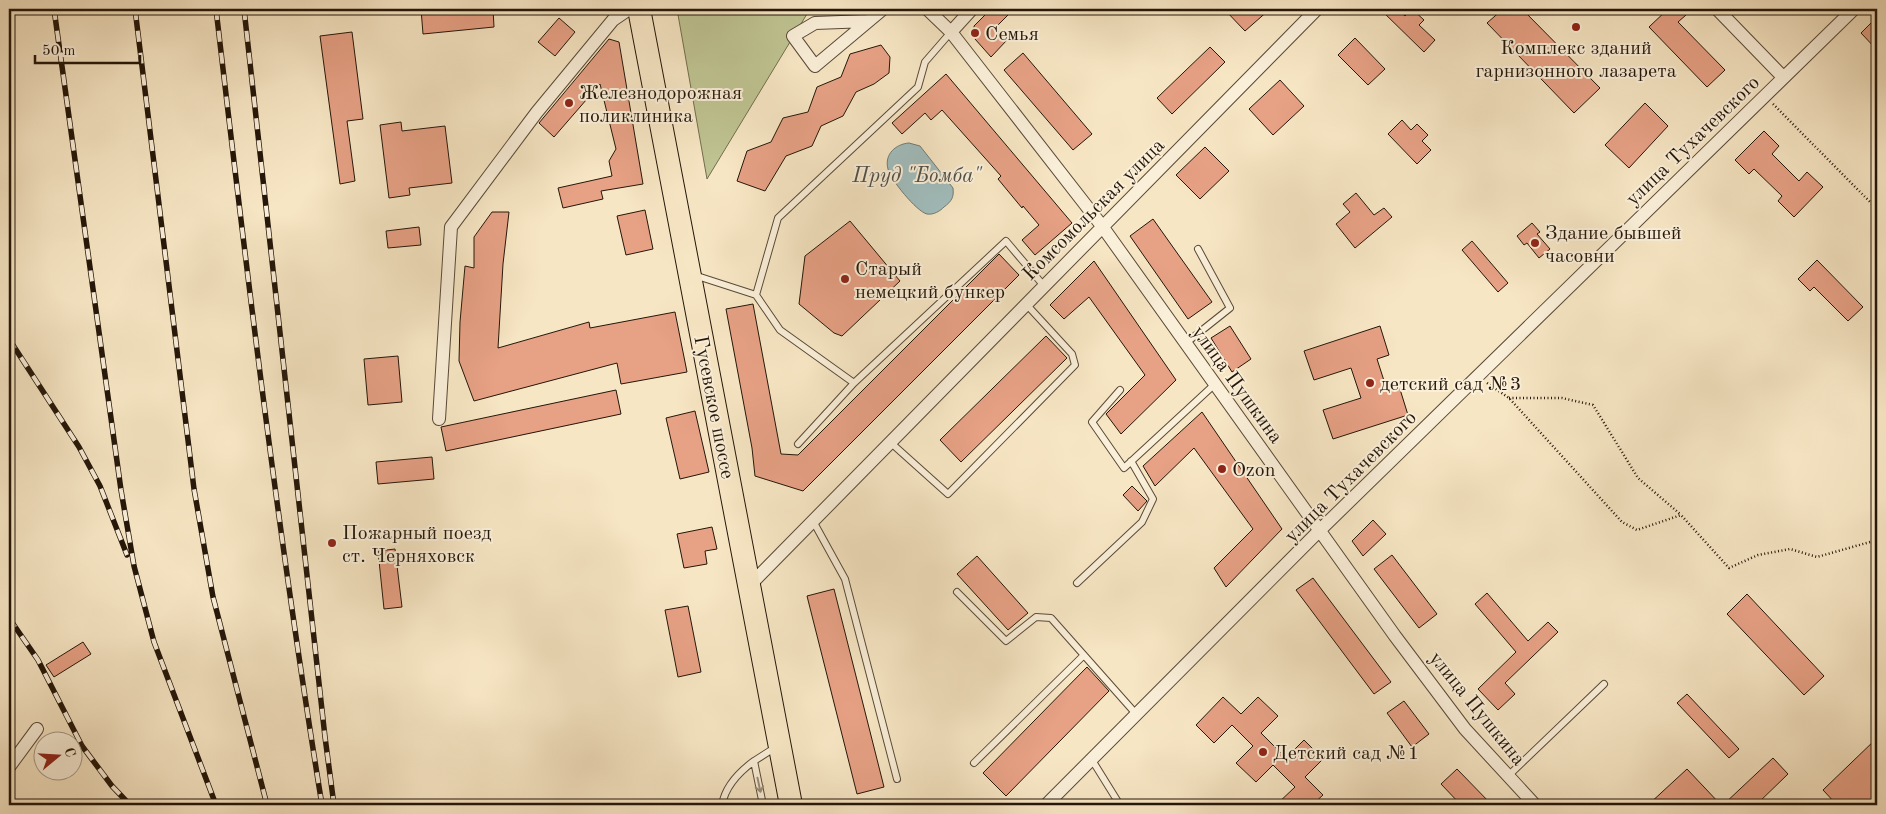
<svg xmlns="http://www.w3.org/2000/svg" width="1886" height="814" font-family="'Old Standard TT',serif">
  <rect width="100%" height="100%" fill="#f7e6c4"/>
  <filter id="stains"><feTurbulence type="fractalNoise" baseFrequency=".004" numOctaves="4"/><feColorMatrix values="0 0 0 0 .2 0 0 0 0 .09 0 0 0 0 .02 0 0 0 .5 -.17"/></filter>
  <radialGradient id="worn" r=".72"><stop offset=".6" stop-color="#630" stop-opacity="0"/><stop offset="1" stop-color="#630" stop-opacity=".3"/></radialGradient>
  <path fill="#bfc492" stroke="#726d4e" d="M677,9h133l-103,170z"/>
  <path fill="#a1bdbd" stroke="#6f7a75" d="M909,143l11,3 33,42c1,9 -1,13 -9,19 -4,4 -10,8 -17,7 -10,-2 -37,-35 -39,-45 -4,-15 8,-25 21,-26z"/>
  <path fill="#e7a185" stroke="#241609" d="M421,9h72l1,18 -71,7z
    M991,9h23l-19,19 12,12 -16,17 -16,-18 -1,-13z
    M1224,9h46l-25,22z
    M1380,9h17l8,7 7,-7 12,11 -5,5 16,15 -11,12z
    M1503,9h19l78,79 -26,25 -87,-90z
    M1668,9h13l5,6 -8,7 47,48 -18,17 -58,-60z
    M1877,17v33l-16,-17z
    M559,18l16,14 -20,24 -17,-14z
    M352,32l11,87 -16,2 8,60 -15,3 -20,-148z
    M1355,38l30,31 -17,16 -30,-30z
    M609,39l10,3 24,142 -42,7 2,8 -40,9 -5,-20 54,-12 -3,-15 7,-12 -16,-65 -46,53 -15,-14z
    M881,45l9,12 -1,16 -15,11 -18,8 -13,24 -22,10 -9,20 -26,10 -21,35 -28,-10 10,-30 24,-9 12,-24 25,-6 9,-25 24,-10 9,-23z
    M1210,47l15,15 -53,52 -15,-16z
    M1023,53l69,81 -19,16 -69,-80z
    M946,74l126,149 -37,32 -13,-15 17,-15 -16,-19 -1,2 -24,-29 3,-3 -59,-66 -11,10 -6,-7 -23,21 -10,-11z
    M1280,80l24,26 -31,29 -24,-26z
    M1645,103l23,23 -39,42 -24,-23z
    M1402,120l9,10 6,-6 11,11 -6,6 9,9 -14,14 -29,-30z
    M401,122l1,9 43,-5 7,57 -43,5 1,7 -21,3 -9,-73z
    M1764,131l15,15 -7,8 27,27 8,-9 16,15 -29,30 -16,-16 4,-5 -28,-27 -5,5 -14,-14z
    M1205,147l24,24 -29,28 -24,-24z
    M1356,193l18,22 10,-7 8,9 -37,31 -19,-24 14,-12 -7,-8z
    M645,210l8,39 -27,6 -9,-39z
    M492,212h17l-6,52 -5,84 91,-26 1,6 85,-16 12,60 -66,12 -4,-21 -143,38 -15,-40 1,-39 5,-56 9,2v-31z
    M1153,219l59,83 -24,17 -58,-83z
    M850,221l50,60 -58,55 -8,-3 -35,-29 6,-48z
    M1532,223l8,9 -3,2 13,15 -11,9 -12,-15 -3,2 -7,-9z
    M419,227l2,18 -33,3 -2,-17z
    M1472,241l36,42 -10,9 -36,-42z
    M999,254l20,21 -216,216 -48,-15 -3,-28 -26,-139 27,-5 28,150 17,1z
    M1817,260l46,47 -15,14 -34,-34 -4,4 -12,-12z
    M1094,261l82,119 -55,54 -15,-20 39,-39 -56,-78 -25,22 -14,-14z
    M1230,326l21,33 -19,13 -21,-34z
    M1380,326l9,29 -12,4 10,31 12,-4 9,29 -75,24 -10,-29 38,-12 -10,-30 -37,12 -10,-29z
    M1046,336l21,22 -106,104 -21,-22z
    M398,356l4,46 -34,3 -4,-46z
    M616,390l5,24 -175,37 -5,-24z
    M695,411l14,61 -29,7 -14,-61z
    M1202,412l80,117 -56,58 -12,-19 39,-39 -59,-81 -39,38 -12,-20z
    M432,457l2,22 -56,5 -2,-22z
    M1132,486l15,15 -9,10 -15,-16z
    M1373,520l13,14 -23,22 -11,-15z
    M712,527l5,22 -12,2 2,13 -23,4 -7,-34z
    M395,549l7,58 -18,2 -6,-58z
    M1392,555l45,59 -18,14 -45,-59z
    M977,556l51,57 -20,17 -51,-56z
    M1313,578l78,104 -17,12 -78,-104z
    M834,589l50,198 -27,7 -50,-198z
    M1487,593l41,48 20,-19 10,10 -53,51 10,11 -17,16 -20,-21 38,-37 -41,-48z
    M1747,594l77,82 -20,19 -77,-81z
    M688,606l13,66 -23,5 -13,-67z
    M83,642l8,12 -37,23 -8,-12z
    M1087,667l22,24 -103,105 -23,-23z
    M1687,694l52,55 -10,9 -52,-55z
    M1223,697l18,17 17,-17 20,19 -17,17 25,25 18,-18 19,19 -18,18 18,18 -11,10h-36l19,-18 -22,-22 -17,17 -20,-19 17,-17 -21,-21 -18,18 -18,-18z
    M1404,701l25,33 -17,13 -25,-34z
    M1877,738v67h-40l-14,-15z
    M1773,758l15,16 -32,31h-33z
    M1457,769l35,36h-31l-20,-21z
    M1687,769l34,36h-73z"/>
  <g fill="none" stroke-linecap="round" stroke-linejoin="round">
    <g stroke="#594a38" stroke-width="8">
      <path id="lane" d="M694,275l62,20 22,-77 140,-131 7,-25 26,-30
        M756,295l24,35 74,53
        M1186,343l44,-35 -32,-59
        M1120,390l-28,32 32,46 91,-84
        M890,442l58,52 127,-129 -3,-11 -46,-50
        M798,444l56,-61 152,-142 38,45
        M813,521l32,58 52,200
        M1077,583l65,-61 11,-23 -22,-38
        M957,592l49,49 30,-24 15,1 86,97
        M1092,760l28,45
        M974,763l110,-108
        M1508,776l96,-92
        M722,805c3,-18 17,-33 32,-44
        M763,805l-9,-44 22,-14"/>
    </g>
    <g stroke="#594a38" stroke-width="14">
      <path id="street" d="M927,9l24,23 151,194 293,410 70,93 70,76
        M1717,9l66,68
        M868,21l-53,2 -22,13 22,30 68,-57
        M951,32l21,-23
        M439,419l12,-192 86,-115 76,-92 16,-11
        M749,586l568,-577
        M9,767l28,-38
        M1046,805l274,-275 534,-521"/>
    </g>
    <g stroke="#241609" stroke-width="24">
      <path id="highway" d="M639,9l152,796"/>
    </g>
    <path stroke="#241609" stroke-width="2.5" stroke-dasharray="1 2.5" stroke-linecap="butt" d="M1773,104l104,105
      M1487,383l22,15 113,124 15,8 44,-15 48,53 29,-13 32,-6 27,8 60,-17
      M1509,398h53l31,7 45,73 42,36"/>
    <use href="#lane" stroke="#faefd9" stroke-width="6"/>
    <use href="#street" stroke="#faefd9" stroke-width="12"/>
    <use href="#highway" stroke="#f7e6c4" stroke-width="22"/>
    <g stroke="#241609" stroke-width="5.5">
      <path id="rail" d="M54,9l67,481 13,76 20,76 62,163
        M135,9l59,480 19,108 54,208
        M216,9c31,266 63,532 106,796
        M244,9l81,728 9,68
        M9,339l70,108 21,39 27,69
        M9,618l29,42 44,86 30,40 18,19"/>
    </g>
    <use href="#rail" stroke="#faefd9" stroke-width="4" stroke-dasharray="11" stroke-linecap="butt"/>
  </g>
  <defs><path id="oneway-shaft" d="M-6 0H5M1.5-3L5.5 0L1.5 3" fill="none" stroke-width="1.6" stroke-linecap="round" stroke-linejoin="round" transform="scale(1.25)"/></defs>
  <use stroke="#9a8d7b" href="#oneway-shaft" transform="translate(759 785) rotate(78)"/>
  <g fill="#8f2418" stroke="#faefd9" stroke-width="2">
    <circle cx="1576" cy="27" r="5"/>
    <circle cx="975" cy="33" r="5"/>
    <circle cx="569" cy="103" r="5"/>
    <circle cx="1535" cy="243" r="5"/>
    <circle cx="845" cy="279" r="5"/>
    <circle cx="1370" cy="383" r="5"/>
    <circle cx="1222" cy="469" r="5"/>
    <circle cx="332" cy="543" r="5"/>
    <circle cx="1263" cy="752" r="5"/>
  </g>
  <g text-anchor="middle" stroke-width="4" stroke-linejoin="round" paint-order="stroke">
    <g font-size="20" fill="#241609" stroke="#faefd9" text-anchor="start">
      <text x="985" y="40">Семья</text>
      <text x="1576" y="54" text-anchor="middle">Комплекс зданий<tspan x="1576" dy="23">гарнизонного лазарета</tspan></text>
      <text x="579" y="99">Железнодорожная<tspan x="579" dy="23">поликлиника</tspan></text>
      <text x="1545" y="239">Здание бывшей<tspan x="1545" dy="23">часовни</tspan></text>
      <text x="855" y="275">Старый<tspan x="855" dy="23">немецкий бункер</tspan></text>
      <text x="1380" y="390">детский сад №3</text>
      <text x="1232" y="476">Ozon</text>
      <text x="342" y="539">Пожарный поезд<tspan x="342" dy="23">ст. Черняховск</tspan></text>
      <text x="1273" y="759">Детский сад №1</text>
    </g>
    <g font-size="20" fill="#241609" stroke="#faefd9">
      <text transform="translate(1692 140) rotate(-44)" y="7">улица Тухачевского</text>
      <text transform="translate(1093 209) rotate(-45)" y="7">Комсомольская улица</text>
      <text transform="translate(1238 384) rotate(54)" y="7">улица Пушкина</text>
      <text transform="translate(715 407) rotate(79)" y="7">Гусевское шоссе</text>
      <text transform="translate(1350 476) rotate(-45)" y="7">улица Тухачевского</text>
      <text transform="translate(1478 708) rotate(51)" y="7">улица Пушкина</text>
    </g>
    <g font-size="21" font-style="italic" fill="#505048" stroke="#faefd9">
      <text x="917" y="182">Пруд "Бомба"</text>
    </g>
  </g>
  <rect width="1886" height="814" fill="none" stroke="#f7e6c4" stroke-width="30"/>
  <rect x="10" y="10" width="1866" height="794" fill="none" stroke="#241609" stroke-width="2.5"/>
  <rect x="15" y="15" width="1856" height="784" fill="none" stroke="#241609"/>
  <g transform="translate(58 756) rotate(72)"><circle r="24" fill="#faefd9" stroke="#a49886"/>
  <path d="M0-4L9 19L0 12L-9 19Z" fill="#8f2418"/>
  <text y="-8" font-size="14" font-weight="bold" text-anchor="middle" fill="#241609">С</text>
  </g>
  <path d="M35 55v8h105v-8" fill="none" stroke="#241609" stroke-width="2.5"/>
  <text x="42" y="55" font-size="15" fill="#241609" stroke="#faefd9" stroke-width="4" paint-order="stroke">50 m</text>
  <rect width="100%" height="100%" filter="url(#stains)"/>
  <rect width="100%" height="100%" fill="url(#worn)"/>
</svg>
